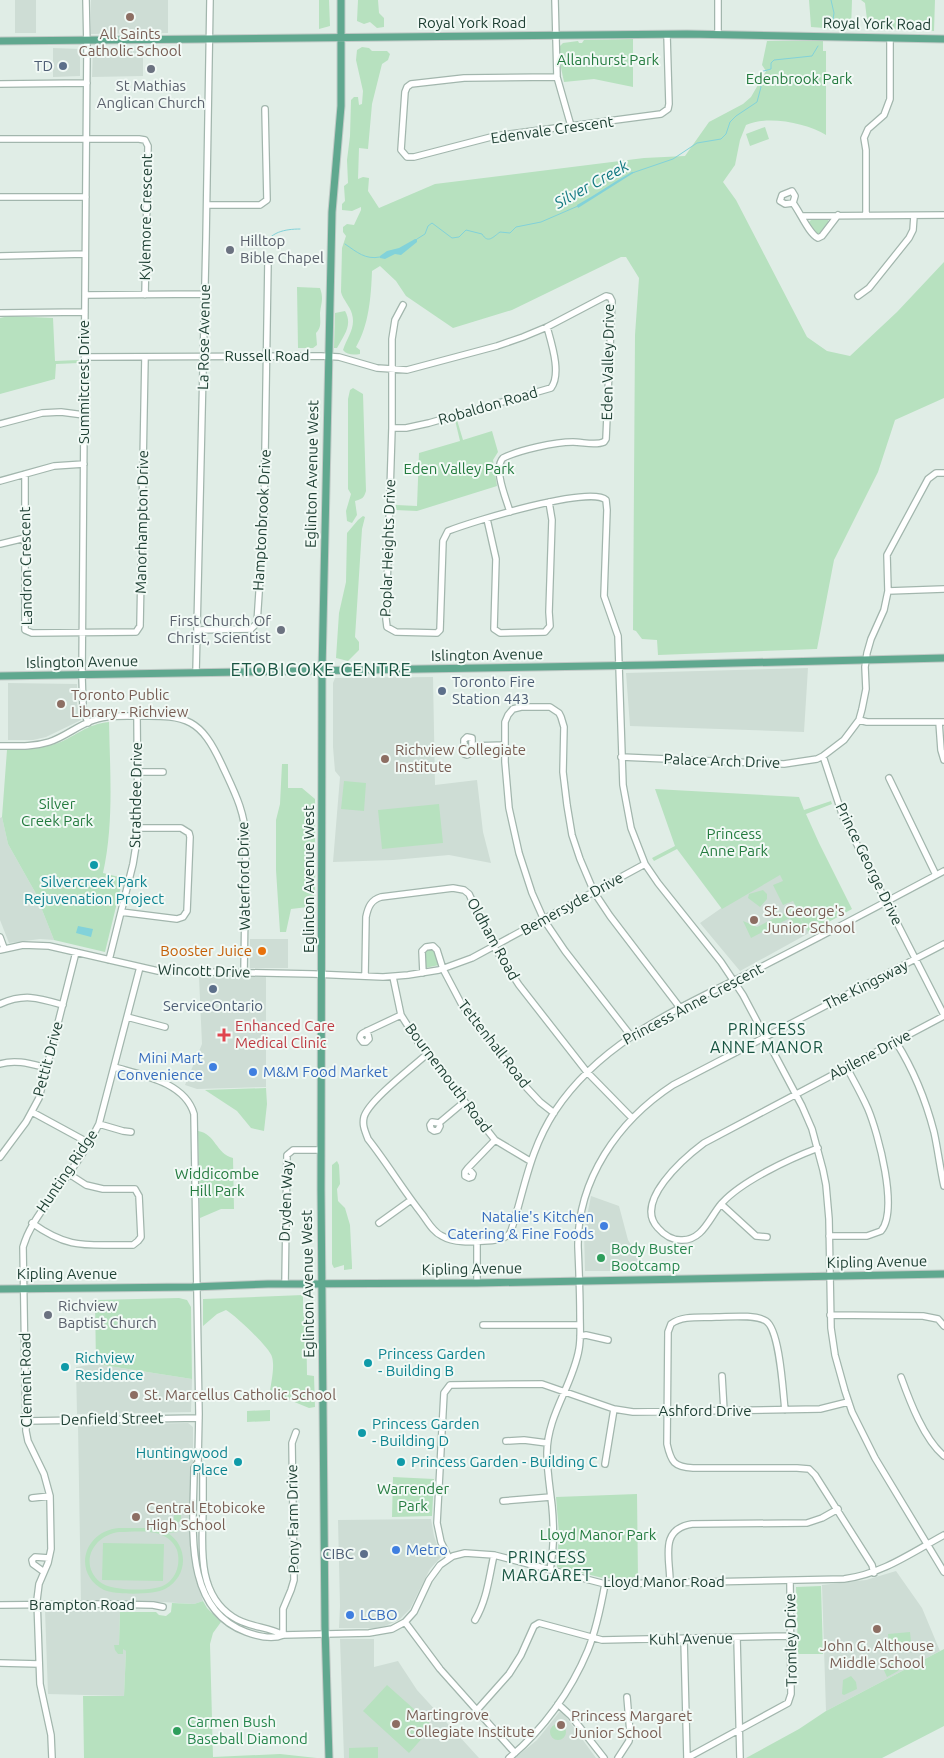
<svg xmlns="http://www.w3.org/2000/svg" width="944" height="1758" font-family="Ubuntu,sans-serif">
  <rect width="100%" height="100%" fill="#e0ede6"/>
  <path fill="#ceddd5" d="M15,0h21v33h-21z
    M91,0h77v33l-77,1z
    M143,47v29l-51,1 1,-29z
    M53,48l27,1v27l-27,1z
    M808,668l-4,64 -174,-6 -4,-53z
    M433,677l2,108 42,-5 6,52 8,31 -42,-8 -56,5 -60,2 7,-85 -5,-6 -2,-24v-64l2,-5z
    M8,683l69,1v20l4,16 -35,17 -13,3h-25z
    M2,817l6,27 27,48 19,48 -14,-1 -31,4 -9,-23v-102z
    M780,874l29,59 -69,38 -40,-48 30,-21z
    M250,939h38v29h-38z
    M199,977h67v110l-69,2 -12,-4 17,-41z
    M591,1196l28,10 9,34 20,31h-63l-1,-39z
    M96,1364l96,15 -1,33 -114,2 -1,-47z
    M188,1423l5,4v133l1,15 9,26 -9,3 -32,-2 -81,1 -3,-178z
    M431,1519l3,17 7,21 -11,12 -20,40 -11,11 -14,6 -10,2h-36l1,-22 -2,-86z
    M896,1571l26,37 18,43 -114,60 -4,-126 44,-5z
    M45,1610l75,2 -1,29 7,10 -2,45 -76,-2z
    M340,1639h34v28l24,-6 19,29 62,68h-135z
    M561,1710l35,48h-81l22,-18z"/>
  <path fill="#b7e1bf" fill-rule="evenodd" d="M319,0h10l1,26 -11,3z
    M358,0h20l1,13 5,5v9l-7,1 -7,-6 -6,2 -7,-3z
    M809,0h43l-1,30 -40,-3z
    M861,0h74l-1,31 -66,-3 -3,-25z
    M633,39v48l-39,-8 -30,3 -4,-19v-17l3,-3 15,-2 1,2h3l2,-3z
    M767,41h56v10h3v84c-19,-12 -59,-20 -80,-10l-6,15 -5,25 -12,17 13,18 71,137 20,14 23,5 47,-44 47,-50v136l-49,22 -17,52 -44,88 -17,89 -159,6 -1,-15 -15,-1 -6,-8 -3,-1 2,-295 4,-57 -13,-21h-5l-109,53 -59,18 -47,-32 -10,-15 -16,-15 -8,5c-1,26 -3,54 -16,76l4,3v4c-7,1 -13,1 -17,-4 4,-13 13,-22 9,-36 -2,-8 -9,-14 -11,-22l1,-44 4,-12 -3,-4v-5l4,-3 7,1 7,-15v-3l-9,4 -10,-1v-6l3,-3 -1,-15 4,-3 -1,-23 3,-24 1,-36 3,-3h4l1,8 3,-1 1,-13 -7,-31 1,-10 5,-3 7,1 3,3h15l3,3 -2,6 -6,4 -10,40 -4,45 -9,-1 -1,31 5,-2 6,1 -1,13 11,17 56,-24 209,-26 41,-2 24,-34 34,-18 8,-7 15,-26 -4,-6z
    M765,127l4,12 -19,7 -4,-12z
    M812,219l16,1 1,3 -8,11 -3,2 -10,-13z
    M297,287l23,1c4,11 1,15 0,25 0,8 2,14 -4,20l1,12 -4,3h-15z
    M345,311c8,14 -1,24 -8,37h-3l1,-35z
    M9,316l44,2 2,43 24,-1v3l-23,1 -1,15 -55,15v-76z
    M353,388l10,6 3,97c-2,7 -4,8 -11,10l2,14 -5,8 -5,-2 -1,-10 5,-17 -3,-5v-90l2,-9z
    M455,420h2l6,20 29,-9 6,21 -5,8 4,26 -80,25 -22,-1 1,-5 21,1 2,-53 41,-12z
    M363,516l2,1 -3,12 -7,108 4,5v8l-11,11 -12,-3 3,-45 7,-31 1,-49 11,-13z
    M109,722c1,51 5,101 -6,151l20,5 -18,74 -51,-12 -19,-48 -27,-48 -6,-27 5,-67c17,-1 34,-1 51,-7 18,-7 29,-19 51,-21z
    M282,764h6v24h14l13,11v94l-7,14 -17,2 -5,23h-6l-4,-62v-50l4,-16z
    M344,781l22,2 -2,28 -23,-2z
    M655,789l144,8 5,13 27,-9 1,3 -26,10 13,29 33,66 -43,24 -14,-25 1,-1 -3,-6 -10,4 -10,-20 10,-4 -3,-6 -58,34 -45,-60 -23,12 -2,-3 23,-12z
    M439,804l4,39 -61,6 -4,-39z
    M763,890l4,4v5l-7,8 -12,-9 1,-4z
    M794,908l11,18 -8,4 -7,-12 -39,20 -8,-17 14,6z
    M431,948l4,3 4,14 -14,3 -1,-18z
    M266,1088l1,16 -3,27 -13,-3 -14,-17 -32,-21z
    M198,1131c18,3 18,23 35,27l1,51h-13l-21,9z
    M337,1161l2,4 1,19 -3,5 1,12 7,7 5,17 2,41v3l-8,1v-5l-10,3 -2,-4v-99z
    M303,1295v18h3l1,62 7,1 1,31 -6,1 -39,-16c1,-10 5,-25 2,-35 -2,-9 -37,-42 -46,-47l-9,4 -14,12v-27z
    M179,1298l8,2 4,7 1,72 -96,-15 -1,-64z
    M270,1410v11l-23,1v-11z
    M393,1477l41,2 -2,37 -40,1z
    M637,1494l1,85 -35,-1 -46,-11 2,-34 -3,-36z
    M174,1510h7v12h-7z
    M119,1528h59v4l-10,1c21,14 20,44 -3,56 -10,6 -50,6 -61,1 -32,-16 -21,-59 15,-62zM119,1532c20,0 48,-5 58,18 2,7 2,15 -1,22 -3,7 -9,13 -16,15 -13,4 -50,4 -60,-5 -22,-19 -6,-47 19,-50z
    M103,1543l61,1 -1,37 -61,-1z
    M821,1586l2,68h-25l-2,-67z
    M203,1601l4,7 14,14 -8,11 -3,11 3,113 67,-3 37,4h-233l-1,-62h41l2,-45 -3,-2v5h-5l-3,-4 -1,-5h5l1,-33h36l3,3 7,1 5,-4 1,-9 22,1z
    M910,1632l2,19 -22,2 -2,-19z
    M944,1649v77l-62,32h-136l53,-29 27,-18z
    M886,1661h5l8,8 -1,2 -11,6 -5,-11z
    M851,1676l5,6 1,7 -13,6 -2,-1 1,-14z
    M387,1685l46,41 -24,27 -46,-42z
    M550 1732a8 8 0 1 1 16 0a8 8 0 1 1-16 0Z
    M378,1747v11h-29v-10z"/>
  <path fill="#82d2d9" d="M632,172h3l-57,36 -1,-3c19,-10 36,-23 55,-33z
    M415,239h2v3l-16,13 -6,-1 -10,5 -5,-1v-2l7,-5 12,-3z
    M78,926l15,3 -2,8 -15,-4z"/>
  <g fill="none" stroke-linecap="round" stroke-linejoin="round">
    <path stroke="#82d2d9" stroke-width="1" d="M831,0l3,13 -1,7
      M632,173l41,-14 24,-16 24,-4 5,-5 4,-12 6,-6 21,-14 4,-15 -3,-7 2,-8 11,-3v-6l3,-3 38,-4 6,-10
      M417,239l8,-5 3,-8 4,-3 20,15 7,-1 7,-7 16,4c6,10 11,3 18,-2l10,1 6,-6 25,-5 37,-16
      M345,244c12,8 20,16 35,13
      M264,247c5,-15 21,-18 36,-18"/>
    <g stroke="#a2b6ad" stroke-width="8">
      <path id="minor" d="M86,0l1,47 -5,629 1,31 5,16
        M555,0l2,77 14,49
        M718,35v-35
        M557,77l-93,1 -53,6 -4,3 -2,5 -4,58 6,7h7l81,-21 166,-22 7,-5 1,-5 -2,-69
        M0,84l87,-1
        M0,139h139l6,1 3,6 -3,149
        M792,191l3,5 -2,7 -8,1 -5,-3 2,-6z
        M0,197h86
        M793,203c7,9 16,31 25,35l4,-2 16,-21
        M207,205h53l7,-5 -2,-91
        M866,215v-65l-2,-12 4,-9 16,-14 6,-16v-61
        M802,216l142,-1
        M0,256l85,-2
        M85,295l120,-1
        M858,296l11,-8 40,-50 4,-8 1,-14
        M403,305l-8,15 -3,19v89l-6,191 1,8 9,5 41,1 3,-3 3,-89 5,-10c23,-9 142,-46 158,-31l1,10 -3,86 14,40 5,149 8,43 14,36 13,19 63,79 22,33 59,111 10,23 11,41 3,15 3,34 2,109 4,27 10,36 7,21 23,46 69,114
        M0,313l85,-1
        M85,357l236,-1 18,1 38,11 30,2 90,-24 26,-9 24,-10 59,-31 4,1 2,4 -6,138 -2,3c-9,4 -21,0 -31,0 -18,0 -54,8 -70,16 -10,11 3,40 7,54
        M0,424l42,-11 19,-1 23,3
        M392,428h14l23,-5 122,-35c11,-14 0,-46 -4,-61
        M25,474v156l7,3 104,-1 4,-6 5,-269
        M0,481l54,-15 30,-2
        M487,519l9,40 -2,70 6,4 45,-1 5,-6 -1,-14 3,-92 -3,-18
        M0,544l25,-6
        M888,591l56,-2
        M197,630l54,-1 6,-6 7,-106 4,-256
        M196,673l10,-434 4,-239
        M859,720l8,2h77
        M939,722l2,28 3,10
        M0,746c16,0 33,1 49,-4 16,-5 29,-17 45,-22 14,-5 30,-4 45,-4 48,-1 62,3 83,49 12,26 23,46 24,75l-2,132
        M472,746l-1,7 -4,2 -3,-1v-14l3,-3 5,1v8l33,-1
        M823,756l20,61 101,198
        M621,757l163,7 33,-5 6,-3 21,-16 15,-20 3,-11 4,-20 -1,-22 2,-14 4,-14 13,-29 4,-19 -1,-36 41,-76 8,-6h8
        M138,772h25
        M889,778l47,97
        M121,912l56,7 6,-2 4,-6 3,-74 -1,-4 -8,-5h-42
        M0,937l4,11
        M0,950l23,-5 26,1 109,25 155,3 70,3 25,-2 31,-5 33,-12 173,-94
        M109,960l24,-96 5,-31 -1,-117
        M423,973l-1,-22 4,-4 7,-1 4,4 6,19 19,36 64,82 14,15 14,11
        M365,976l1,-59c2,-10 5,-17 15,-20l72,-9 11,2 5,4 25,53 25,38 68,87 45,46
        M393,977l8,38 19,30 75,95 35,21
        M0,1004c24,-11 39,-6 63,1
        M127,1017l38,10
        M367,1031l2,8 -3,3h-3l-3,-4c0,-5 4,-5 7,-7l34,-16
        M631,1036l-66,-85 -21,-31 -12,-27 -13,-40 -10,-45 -4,-46v-40l3,-7 5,-6 8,-2h29l9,6 2,4 3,10 -1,45 4,33 5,30 8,24 14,33 16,24 71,93
        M896,1042c17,27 30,59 38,90 4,18 6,36 10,54
        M427,1054c-14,13 -58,46 -63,63 -2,8 1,14 4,22 19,24 35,51 54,75 6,8 11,18 20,22 12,7 29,6 42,5 9,0 23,-1 27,-10 14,-43 18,-80 44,-120 49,-74 132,-106 208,-145 61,-31 121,-63 181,-95
        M0,1064c16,-5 31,0 47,4
        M114,1067c28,8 71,15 80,47l5,300 -1,48 -4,6c0,55 -13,140 52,164 11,4 26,8 37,3l86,-2 23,-4 13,-7 9,-10 15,-32 11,-15 13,-9 12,-3 29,2 111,29 239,-5c38,-5 67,-26 100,-44
        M32,1112l57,31
        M439,1123l1,3 -2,4 -4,1 -3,-2 -1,-4 2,-3 7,1 25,-21
        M99,1124l24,7 8,1
        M818,1148c-29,11 -76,33 -96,55 -12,13 -19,38 -41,37 -9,0 -17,-5 -23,-12 -25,-26 26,-70 46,-85l240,-127
        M0,1157l26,-35 13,-24 37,-146
        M468,1168l5,6 -1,3 -3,1 -4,-2v-4l3,-4 27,-28
        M721,1204l35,32 11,1
        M32,1223c39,28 56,21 101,22l5,-4 3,-4 -2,-41 -4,-7h-32l-17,-4 -17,-11
        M379,1223l32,-23
        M829,1236h38l14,-5c18,-21 -3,-98 -13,-122 -6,-14 -14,-28 -21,-41
        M477,1241v42
        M285,1284l2,-129 6,-5h28
        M830,1315l93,1 15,3 6,7
        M483,1325h97
        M580,1336l6,-1 22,5
        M722,1376l2,35
        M901,1377c9,25 23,62 43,79
        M785,1410c-2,-17 -5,-80 -19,-89 -11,-7 -37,-4 -50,-4 -15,1 -33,-2 -45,7l-3,8 -1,112c4,18 7,23 26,24h104l12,1 6,6 57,90 2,8
        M26,1421l173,-3
        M506,1441l18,-1 23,3
        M198,1462l5,6c0,14 0,29 0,43 -1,36 -6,83 30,106 16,11 35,9 50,18
        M605,1464l9,-55
        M32,1498l18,-2
        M503,1501l48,-4
        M449,1558l-8,-16 -4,-19 7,-130 6,-8 92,-1 72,25 19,3 187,-3 28,-7
        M550,1570c4,-21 4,-43 2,-64 -2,-18 -5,-35 -5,-53 0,-38 26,-68 32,-104 2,-11 1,-23 1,-34 0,-23 -1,-45 -2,-68 -1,-67 40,-126 95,-162l271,-141
        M44,1572l-11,-8 -1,-4 3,-3 14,1
        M670,1582c0,-24 -11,-53 22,-58l115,-1 15,-5 16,-9
        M0,1605l105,-1 48,1 10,2
        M475,1620c12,-20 14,-43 19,-65
        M405,1622l35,47 75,84
        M283,1635v-26l8,-19 3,-10 -2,-137 4,-11
        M737,1638l3,120
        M684,1639l3,119
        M0,1663l39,1
        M558,1704l13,12 33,42
        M477,1710l32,-36 12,-19 13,-29 5,-3 63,17 189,-4
        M52,1758l-1,-23 -11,-51 -3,-84 2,-16 9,-21 3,-14 -1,-53 -6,-22 -16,-33 -2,-10 -3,-184c6,-21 19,-36 31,-54 17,-21 33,-44 45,-69l41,-157
        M509,1758c34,-28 62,-67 79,-108 8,-20 13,-44 17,-66
        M618,1758l11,-17 1,-8 -3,-36
        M687,1758l101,-55 3,-9 -1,-113"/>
    </g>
    <g stroke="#c0cac6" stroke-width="9">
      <path id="major" d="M0,41l687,-7 257,5
        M0,676l653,-11 291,-7
        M0,1289l192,-2 76,-3 209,-1 467,-9
        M329,1758l-4,-131 -4,-437 1,-519 10,-459 9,-106v-106"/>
    </g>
    <use href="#minor" stroke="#fff" stroke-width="5.5"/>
    <use href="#major" stroke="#60a88f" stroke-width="7"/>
  </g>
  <g fill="#8d6e63" stroke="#f1f9f5" stroke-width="2">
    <circle cx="130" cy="17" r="5"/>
    <circle cx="61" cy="704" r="5"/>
    <circle cx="385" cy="759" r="5"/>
    <circle cx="754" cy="920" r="5"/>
    <circle cx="134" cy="1395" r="5"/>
    <circle cx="136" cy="1517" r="5"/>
    <circle cx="877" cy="1629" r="5"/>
    <circle cx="396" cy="1724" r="5"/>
    <circle cx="561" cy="1725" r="5"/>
  </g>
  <g fill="#5c6f8a" stroke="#f1f9f5" stroke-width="2">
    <circle cx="63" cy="66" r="5"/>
    <circle cx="442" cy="691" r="5"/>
    <circle cx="213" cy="989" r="5"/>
    <circle cx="364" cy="1554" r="5"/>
  </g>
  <g fill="#6b7280" stroke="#f1f9f5" stroke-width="2">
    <circle cx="151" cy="69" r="5"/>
    <circle cx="230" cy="250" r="5"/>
    <circle cx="281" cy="630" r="5"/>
    <circle cx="48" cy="1315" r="5"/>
  </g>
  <g fill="#0f9aa8" stroke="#f1f9f5" stroke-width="2">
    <circle cx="94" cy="865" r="5"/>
    <circle cx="368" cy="1363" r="5"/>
    <circle cx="65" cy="1367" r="5"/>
    <circle cx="362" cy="1433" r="5"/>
    <circle cx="238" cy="1462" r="5"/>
    <circle cx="401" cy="1462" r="5"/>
  </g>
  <circle fill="#e8710a" stroke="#f1f9f5" stroke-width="2" cx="262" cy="951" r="5"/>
  <path fill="#e0444e" stroke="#f1f9f5" stroke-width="2" d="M221.5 1027.5h5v5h5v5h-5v5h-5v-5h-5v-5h5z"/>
  <g fill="#3f7fe0" stroke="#f1f9f5" stroke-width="2">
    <circle cx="213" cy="1067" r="5"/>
    <circle cx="253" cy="1072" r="5"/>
    <circle cx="604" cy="1226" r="5"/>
    <circle cx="396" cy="1550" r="5"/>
    <circle cx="350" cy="1615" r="5"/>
  </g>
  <g fill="#2e9e5b" stroke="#f1f9f5" stroke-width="2">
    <circle cx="601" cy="1258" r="5"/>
    <circle cx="177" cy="1731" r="5"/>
  </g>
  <g text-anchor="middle" stroke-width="4" stroke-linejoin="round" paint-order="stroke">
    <g font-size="15" fill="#1f4034" stroke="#f1f9f5">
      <text x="472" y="28">Royal York Road</text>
      <text transform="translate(877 24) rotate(1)" y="5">Royal York Road</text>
      <text transform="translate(552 130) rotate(-8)" y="5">Edenvale Crescent</text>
      <text transform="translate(146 217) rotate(-89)" y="5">Kylemore Crescent</text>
      <text transform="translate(204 337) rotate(-89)" y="5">La Rose Avenue</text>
      <text x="267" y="361">Russell Road</text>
      <text transform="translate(608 362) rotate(-89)" y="5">Eden Valley Drive</text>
      <text transform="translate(84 382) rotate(-90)" y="5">Summitcrest Drive</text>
      <text transform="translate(488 406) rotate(-16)" y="5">Robaldon Road</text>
      <text transform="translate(312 474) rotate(-89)" y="5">Eglinton Avenue West</text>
      <text transform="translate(262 520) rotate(-87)" y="5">Hamptonbrook Drive</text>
      <text transform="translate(142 522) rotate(-89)" y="5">Manorhampton Drive</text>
      <text transform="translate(388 548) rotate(-88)" y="5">Poplar Heights Drive</text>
      <text transform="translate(26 566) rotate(-91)" y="5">Landron Crescent</text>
      <text transform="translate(487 655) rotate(-1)" y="5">Islington Avenue</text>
      <text transform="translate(82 662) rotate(-1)" y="5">Islington Avenue</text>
      <text transform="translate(722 761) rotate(2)" y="5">Palace Arch Drive</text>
      <text transform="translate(136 795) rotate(-89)" y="5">Strathdee Drive</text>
      <text transform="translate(869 864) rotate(64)" y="5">Prince George Drive</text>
      <text transform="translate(244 876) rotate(-91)" y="5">Waterford Drive</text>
      <text transform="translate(309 879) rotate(-90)" y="5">Eglinton Avenue West</text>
      <text transform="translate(572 904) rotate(-29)" y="5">Bemersyde Drive</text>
      <text transform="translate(493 939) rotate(61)" y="5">Oldham Road</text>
      <text transform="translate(204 971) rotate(2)" y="5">Wincott Drive</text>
      <text transform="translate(866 985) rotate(-27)" y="5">The Kingsway</text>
      <text transform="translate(693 1004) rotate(-28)" y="5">Princess Anne Crescent</text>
      <text transform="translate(494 1044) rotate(52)" y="5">Tettenhall Road</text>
      <text transform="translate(870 1055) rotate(-28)" y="5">Abilene Drive</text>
      <text transform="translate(48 1059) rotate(-75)" y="5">Pettit Drive</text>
      <text transform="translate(448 1078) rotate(53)" y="5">Bournemouth Road</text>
      <text transform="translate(67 1171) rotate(-56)" y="5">Hunting Ridge</text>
      <text transform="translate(286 1201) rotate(-88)" y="5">Dryden Way</text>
      <text transform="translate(877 1262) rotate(-1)" y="5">Kipling Avenue</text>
      <text transform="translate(472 1269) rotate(-1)" y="5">Kipling Avenue</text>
      <text x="67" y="1279">Kipling Avenue</text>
      <text transform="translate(308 1284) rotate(-91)" y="5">Eglinton Avenue West</text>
      <text transform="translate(26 1380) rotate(-91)" y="5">Clement Road</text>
      <text x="705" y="1416">Ashford Drive</text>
      <text transform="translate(112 1419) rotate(-1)" y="5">Denfield Street</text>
      <text transform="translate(293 1519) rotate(-91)" y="5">Pony Farm Drive</text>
      <text x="664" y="1587">Lloyd Manor Road</text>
      <text x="82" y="1610">Brampton Road</text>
      <text transform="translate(691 1639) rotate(-1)" y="5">Kuhl Avenue</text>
      <text transform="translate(791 1640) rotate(-91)" y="5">Tromley Drive</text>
    </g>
    <g font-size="15" fill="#785e54" stroke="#f1f9f5" text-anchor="start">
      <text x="130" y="39" text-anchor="middle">All Saints<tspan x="130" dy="17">Catholic School</tspan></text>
      <text x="71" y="700">Toronto Public<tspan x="71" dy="17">Library - Richview</tspan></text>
      <text x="395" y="755">Richview Collegiate<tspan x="395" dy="17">Institute</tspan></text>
      <text x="764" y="916">St. George's<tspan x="764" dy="17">Junior School</tspan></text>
      <text x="144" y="1400">St. Marcellus Catholic School</text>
      <text x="146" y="1513">Central Etobicoke<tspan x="146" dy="17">High School</tspan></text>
      <text x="877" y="1651" text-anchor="middle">John G. Althouse<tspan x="877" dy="17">Middle School</tspan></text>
      <text x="406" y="1720">Martingrove<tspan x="406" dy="17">Collegiate Institute</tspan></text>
      <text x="571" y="1721">Princess Margaret<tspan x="571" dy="17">Junior School</tspan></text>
    </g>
    <g font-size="15" fill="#247b3f" stroke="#f1f9f5">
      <text x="608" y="65">Allanhurst Park</text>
      <text x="799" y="84">Edenbrook Park</text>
      <text x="459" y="474">Eden Valley Park</text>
      <text x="57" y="809">Silver<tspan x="57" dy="17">Creek Park</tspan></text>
      <text x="734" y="839">Princess<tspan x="734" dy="17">Anne Park</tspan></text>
      <text x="217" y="1179">Widdicombe<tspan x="217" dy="17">Hill Park</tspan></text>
      <text x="413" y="1494">Warrender<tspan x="413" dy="17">Park</tspan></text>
      <text x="598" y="1540">Lloyd Manor Park</text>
    </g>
    <g font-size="15" fill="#4e5e75" stroke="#f1f9f5" text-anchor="end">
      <text x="53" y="71">TD</text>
      <text x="452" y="687" text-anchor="start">Toronto Fire<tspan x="452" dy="17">Station 443</tspan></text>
      <text x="213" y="1011" text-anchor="middle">ServiceOntario</text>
      <text x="354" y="1559">CIBC</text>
    </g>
    <g font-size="15" fill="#5b616d" stroke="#f1f9f5" text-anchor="start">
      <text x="151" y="91" text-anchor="middle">St Mathias<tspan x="151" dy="17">Anglican Church</tspan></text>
      <text x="240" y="246">Hilltop<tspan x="240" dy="17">Bible Chapel</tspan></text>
      <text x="271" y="626" text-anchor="end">First Church Of<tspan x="271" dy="17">Christ, Scientist</tspan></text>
      <text x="58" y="1311">Richview<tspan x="58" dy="17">Baptist Church</tspan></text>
    </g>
    <g font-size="15" fill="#0d838f" stroke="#f1f9f5" text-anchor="start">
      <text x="94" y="887" text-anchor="middle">Silvercreek Park<tspan x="94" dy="17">Rejuvenation Project</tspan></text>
      <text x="378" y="1359">Princess Garden<tspan x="378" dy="17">- Building B</tspan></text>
      <text x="75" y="1363">Richview<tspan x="75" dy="17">Residence</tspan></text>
      <text x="372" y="1429">Princess Garden<tspan x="372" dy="17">- Building D</tspan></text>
      <text x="228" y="1458" text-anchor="end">Huntingwood<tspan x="228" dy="17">Place</tspan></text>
      <text x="411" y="1467">Princess Garden - Building C</text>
    </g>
    <g font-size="15" fill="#c56008" stroke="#f1f9f5" text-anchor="end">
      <text x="252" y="956">Booster Juice</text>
    </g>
    <g font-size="15" fill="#be3a42" stroke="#f1f9f5" text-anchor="start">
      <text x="235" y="1031">Enhanced Care<tspan x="235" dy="17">Medical Clinic</tspan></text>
    </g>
    <g font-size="15" fill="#366cbe" stroke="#f1f9f5" text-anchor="start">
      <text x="203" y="1063" text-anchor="end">Mini Mart<tspan x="203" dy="17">Convenience</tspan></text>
      <text x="263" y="1077">M&amp;M Food Market</text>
      <text x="594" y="1222" text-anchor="end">Natalie's Kitchen<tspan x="594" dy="17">Catering &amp; Fine Foods</tspan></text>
      <text x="406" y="1555">Metro</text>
      <text x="360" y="1620">LCBO</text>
    </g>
    <g font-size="15" fill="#27864d" stroke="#f1f9f5" text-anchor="start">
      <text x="611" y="1254">Body Buster<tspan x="611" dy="17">Bootcamp</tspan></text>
      <text x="187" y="1727">Carmen Bush<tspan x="187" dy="17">Baseball Diamond</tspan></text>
    </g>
    <g font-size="16" font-style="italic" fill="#127982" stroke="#f1f9f5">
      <text transform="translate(591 184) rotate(-29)" y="6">Silver Creek</text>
    </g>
    <g font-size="16" letter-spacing="1" fill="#185441" stroke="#f1f9f5">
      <text x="767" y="1035">PRINCESS<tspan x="767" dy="18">ANNE MANOR</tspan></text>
      <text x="547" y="1563">PRINCESS<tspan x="547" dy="18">MARGARET</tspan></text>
    </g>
    <g font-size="18" letter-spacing="1" fill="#185441" stroke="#f1f9f5">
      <text x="321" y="676">ETOBICOKE CENTRE</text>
    </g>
  </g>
</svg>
